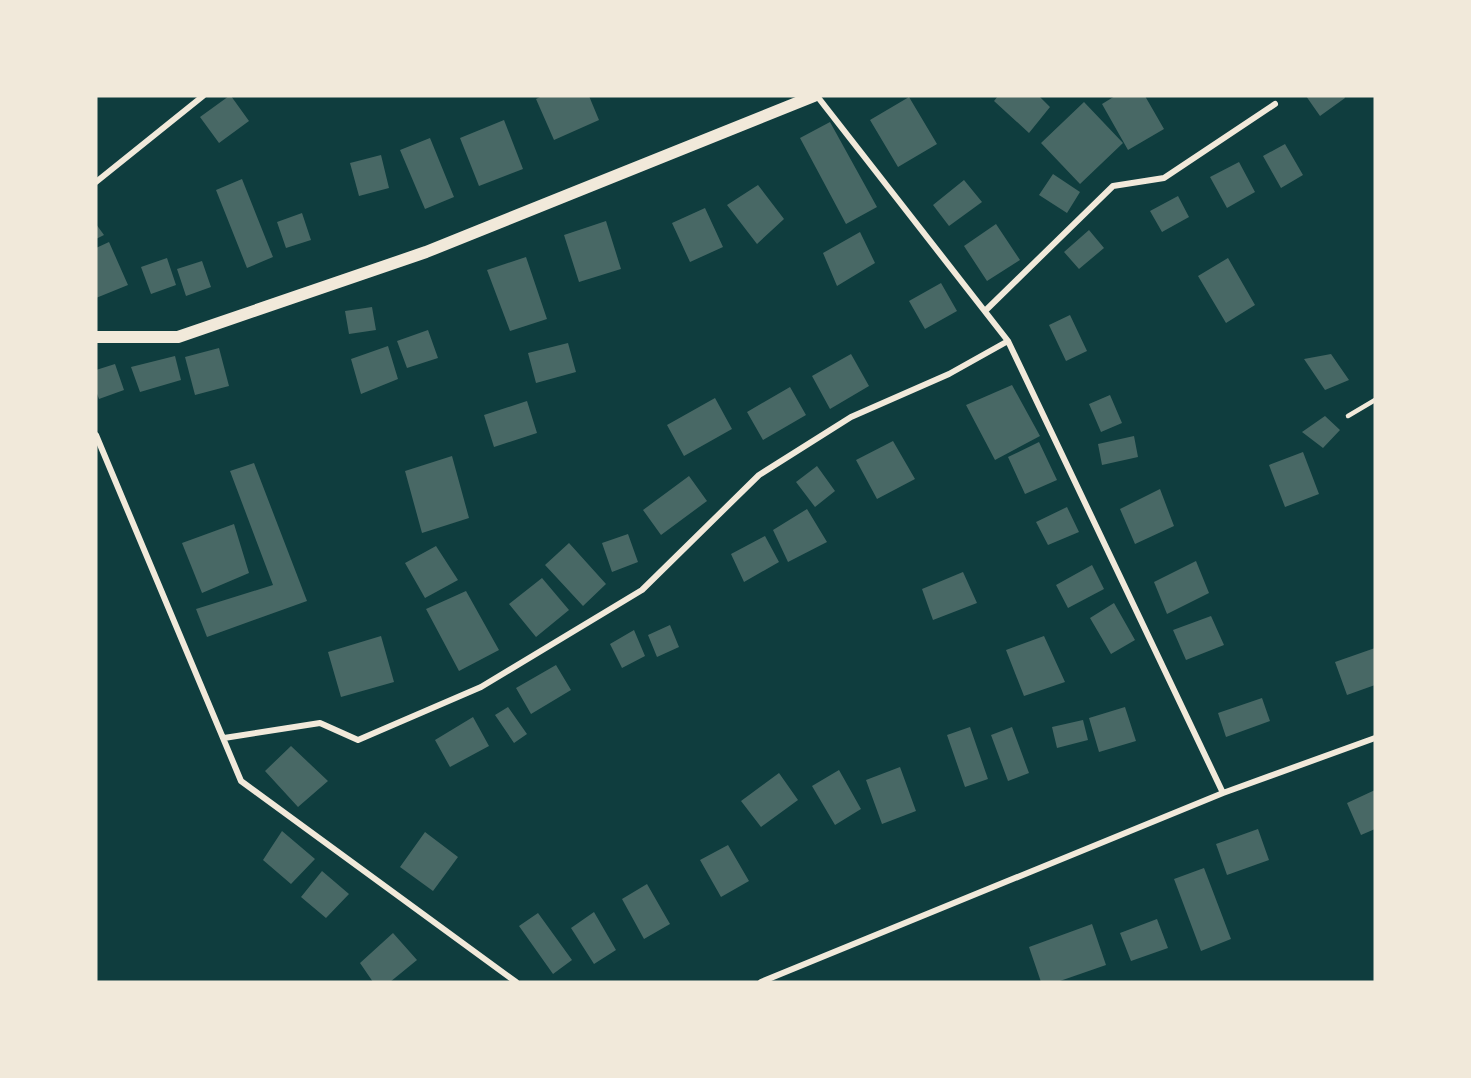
<svg xmlns="http://www.w3.org/2000/svg" width="1471" height="1078" font-family="Roboto,sans-serif">
  <rect width="100%" height="100%" fill="#0f3d3e"/>
  <path fill="#486865" d="M229,96h2l18,25 -30,22 -19,-26z
    M542,96h47l10,24 -45,20 -18,-41z
    M998,96h41l11,11 -21,26 -35,-32z
    M1115,96h30l19,33 -36,21 -26,-46z
    M1306,96h38l1,2 -25,18z
    M909,97l28,47 -39,23 -28,-47z
    M1084,102l39,41 -43,41 -39,-41z
    M504,120l19,49 -44,17 -19,-48z
    M830,122l47,85 -31,17 -46,-86z
    M430,138l24,59 -29,12 -25,-59z
    M1285,144l18,31 -22,13 -18,-32z
    M381,155l8,33 -30,8 -9,-33z
    M1239,162l16,30 -28,16 -17,-31z
    M1053,174l27,18 -13,21 -28,-18z
    M242,179l31,78 -26,11 -31,-78z
    M964,180l18,22 -33,24 -16,-21z
    M758,185l26,34 -27,25 -30,-39z
    M1178,196l11,21 -27,15 -12,-21z
    M705,208l18,39 -33,15 -18,-39z
    M302,213l9,27 -25,8 -9,-26z
    M606,221l15,48 -42,13 -15,-47z
    M96,224l8,11 -8,4z
    M996,224l24,36 -33,21 -23,-35z
    M1089,230l15,18 -25,21 -15,-17z
    M860,232l15,31 -38,23 -14,-33z
    M109,242l19,43 -32,13v-50z
    M526,257l21,62 -37,12 -23,-61z
    M167,258l9,27 -25,9 -10,-27z
    M1228,258l27,47 -29,18 -28,-47z
    M202,261l9,26 -25,9 -9,-27z
    M941,283l16,28 -32,18 -16,-28z
    M372,307l4,23 -27,4 -4,-23z
    M1070,315l17,36 -21,10 -17,-36z
    M428,330l10,28 -31,10 -10,-27z
    M568,343l8,29 -40,11 -8,-30z
    M388,346l10,33 -37,15 -10,-35z
    M219,348l10,38 -34,9 -10,-38z
    M851,354l18,32 -39,23 -18,-33z
    M1331,354l18,26 -24,10 -21,-31z
    M175,356l6,24 -41,12 -9,-25z
    M115,364l9,26 -25,9 -3,-8v-21z
    M1012,385l28,51 -45,24 -29,-55z
    M790,387l16,28 -43,25 -16,-28z
    M1110,395l12,28 -21,9 -12,-28z
    M715,398l17,31 -48,27 -17,-31z
    M527,401l10,32 -43,14 -10,-32z
    M1325,416l15,14 -17,18 -21,-16z
    M1134,436l4,21 -36,8 -4,-21z
    M893,441l22,38 -38,20 -21,-39z
    M1039,442l18,38 -32,14 -17,-37z
    M1303,452l16,42 -34,13 -16,-42z
    M452,456l17,62 -47,15 -17,-62z
    M254,463l53,138 -100,36 -11,-28 77,-24 -43,-114z
    M817,466l18,25 -20,16 -19,-25z
    M689,476l18,25 -46,34 -18,-25z
    M1160,489l14,37 -39,18 -15,-35z
    M1067,507l12,25 -31,13 -12,-23z
    M807,509l20,33 -39,20 -15,-32z
    M234,524l15,49 -47,20 -20,-50z
    M628,534l10,28 -26,10 -10,-29z
    M765,536l14,26 -35,20 -13,-28z
    M569,543l37,41 -23,22 -38,-41z
    M436,546l22,34 -33,18 -20,-35z
    M1196,561l13,32 -42,21 -13,-32z
    M1092,565l12,24 -36,19 -12,-23z
    M963,572l14,31 -44,17 -11,-31z
    M542,578l27,32 -33,27 -27,-33z
    M466,591l33,59 -40,21 -33,-62z
    M1114,603l21,37 -24,14 -21,-36z
    M1211,616l13,29 -38,15 -13,-30z
    M670,625l9,22 -22,10 -9,-22z
    M634,630l11,26 -23,12 -12,-24z
    M381,636l13,46 -53,15 -13,-45z
    M1044,636l21,46 -41,14 -18,-46z
    M1375,648v37l-28,10 -12,-33z
    M556,665l15,25 -40,24 -15,-26z
    M1262,698l8,23 -44,16 -8,-24z
    M508,707l19,27 -13,9 -19,-28z
    M1125,707l11,34 -37,11 -10,-34z
    M473,717l16,29 -39,21 -15,-27z
    M1083,720l5,20 -31,8 -5,-21z
    M970,727l18,52 -23,8 -18,-52z
    M1012,727l17,46 -21,8 -17,-46z
    M291,746l37,35 -30,26 -33,-36z
    M900,767l16,44 -34,13 -16,-44z
    M839,770l22,39 -26,16 -23,-39z
    M779,773l19,27 -37,27 -20,-26z
    M1375,790v39l-14,6 -14,-32z
    M1258,829l11,31 -42,15 -11,-31z
    M282,831l33,28 -24,25 -28,-24z
    M425,832l33,25 -25,34 -33,-24z
    M728,845l21,36 -28,16 -21,-37z
    M1204,868l27,71 -30,12 -27,-72z
    M322,871l27,23 -23,24 -25,-21z
    M647,884l23,40 -26,15 -22,-40z
    M594,912l22,38 -22,14 -23,-36z
    M538,913l34,47 -19,14 -34,-48z
    M1157,919l11,29 -37,13 -11,-28z
    M1092,924l14,41 -49,17h-16l-12,-35z
    M393,933l24,27 -27,22h-17l-13,-19z"/>
  <g fill="none" stroke-linecap="round" stroke-linejoin="round">
    <path stroke="#f1e9da" stroke-width="4.5" d="M1348,416l27,-16"/>
    <path stroke="#f1e9da" stroke-width="6" d="M817,96l191,245 215,452
      M96,182l107,-86
      M985,311l128,-125 51,-8 111,-74
      M96,435l145,346 275,201
      M224,738l96,-15 38,17 123,-53 161,-97 117,-115 92,-58 98,-43 59,-33
      M761,982l462,-189 152,-55"/>
    <path stroke="#f1e9da" stroke-width="12" d="M96,337h82l248,-85 388,-156"/>
  </g>
  <rect width="1471" height="1078" fill="none" stroke="#f1e9da" stroke-width="195"/>
</svg>
